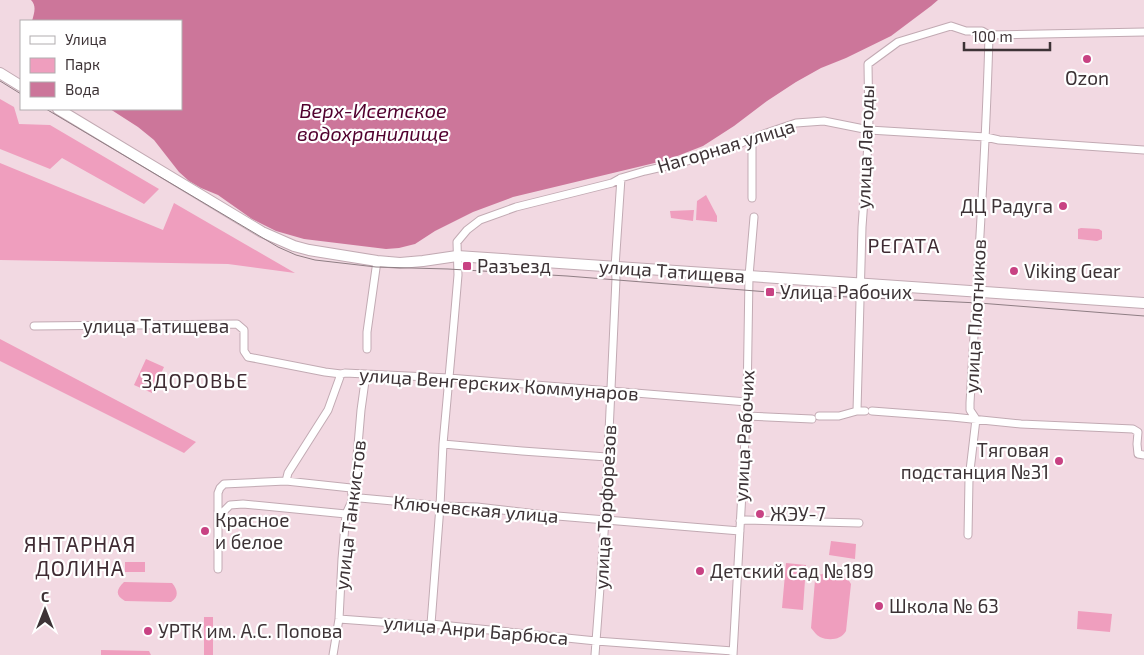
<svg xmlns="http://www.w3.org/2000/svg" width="1144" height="655" font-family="'Exo 2',sans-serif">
  <rect width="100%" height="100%" fill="#f2d9e2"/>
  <path fill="#ef9ebe" d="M0,99l14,8 5,17 31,1 109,64 -15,15 -82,-46 -12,11 -50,-20z
    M0,163l163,67 11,-27 121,70 -67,-9 -228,-4z
    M706,195l11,21v6l-21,-2 1,-19z
    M694,210l-1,11 -22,-3 -1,-7z
    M1081,228l18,1 3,2v8l-5,2 -19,-2v-10z
    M0,339l196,103 -12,11 -184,-92z
    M146,359l18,8 -12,26 -18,-8z
    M831,541l25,3 -1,15 -26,-4z
    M125,562h20v10h-20z
    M786,563l20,2 -3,45 -21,-2z
    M828,572c10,1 18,2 23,12l-5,47c-5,9 -17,10 -26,6 -4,-2 -6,-6 -9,-9l4,-48 4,-5z
    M124,582l48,1c6,7 7,14 -1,19l-46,-1c-10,-6 -9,-11 -1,-19z
    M1078,611l34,3 -2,18 -33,-3z
    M204,617h9v38h-9z
    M101,650l48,1 2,4h-50z"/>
  <path fill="#cc769a" d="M31,0h907l-7,6 -40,30 -45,22 -25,10 -25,14 -29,19 -33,25 -31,20 -36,14 -154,37 -40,15 -38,19 -20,13 -16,4 -13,1 -82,-10 -28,-8 -24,-12 -34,-24 -17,-7 -12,-7 -10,-9 -25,-32 -16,-13 -28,-18h71v-88h-149c2,-7 5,-15 -1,-21z"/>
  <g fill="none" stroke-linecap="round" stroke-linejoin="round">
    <g stroke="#c2aab3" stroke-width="9">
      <path id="street" d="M752,138v60
        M34,326l203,-2 7,6v21l4,6 77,15 16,2 4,-1 104,5 298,24
        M367,349v-17l10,-71
        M857,411l5,-184 7,-97 -1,-66 30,-22 53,-16 15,5h16l7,4 155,-3
        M872,411l80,6 69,7 112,5 5,3 -1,12 1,10 6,1
        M746,416l66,3
        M819,416h20l18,-5h8
        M443,444l79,7 85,6
        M286,481l2,-8 40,-63 13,-36
        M218,513h4l8,-8 13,-1 103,10
        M740,521l6,-1 113,3
        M968,535l1,-56 7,-60 -6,-9v-7c7,-123 16,-245 19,-368
        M218,569v-76l2,-5 4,-4 62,-3 65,7 1,7 8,3 33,3 47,5 37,1 68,8 195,16
        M339,619l82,6 10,-1 165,17 137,10
        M431,624l9,-118 3,-62 11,-122 4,-47 -1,-33 10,-12 13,-10 36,-13 96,-24 9,-5 24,-7 39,-9 51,-16 17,-8 44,-15 28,-2 45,9 117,7 13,3 145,10
        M333,655l6,-36 3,-60 4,-45 5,-11 3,-11 7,-82 5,-36
        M595,655l10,-135 11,-241 -1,-12 6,-89
        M733,655l14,-253 2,-126 5,-59"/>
    </g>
    <g stroke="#c2aab3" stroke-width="12">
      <path id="secondary" d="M0,73l21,13
        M58,109l204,123 32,14 15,4 68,11 23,2 23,-2 34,-5 687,47"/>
    </g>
    <use href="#street" stroke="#fff" stroke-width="7"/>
    <use href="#secondary" stroke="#fff" stroke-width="10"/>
    <path stroke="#8f7e84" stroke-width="1" d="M0,81l21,13
      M46,109l232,138 18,8 19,5 61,7 72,2 119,7 239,19 173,8 165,13"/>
  </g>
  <g fill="#c84283" stroke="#fff" stroke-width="2">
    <circle cx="1087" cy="59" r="5"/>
    <circle cx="1063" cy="206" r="5"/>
    <rect x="462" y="261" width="10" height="10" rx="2.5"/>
    <circle cx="1014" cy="271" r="5"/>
    <rect x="765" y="287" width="10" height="10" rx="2.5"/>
    <circle cx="1059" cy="461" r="5"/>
    <circle cx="760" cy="514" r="5"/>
    <circle cx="205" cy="531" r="5"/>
    <circle cx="700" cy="571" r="5"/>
    <circle cx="879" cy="606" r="5"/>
    <circle cx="148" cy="631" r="5"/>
  </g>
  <g text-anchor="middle" stroke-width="4.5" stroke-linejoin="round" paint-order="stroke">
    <g font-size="19" fill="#3d3336" stroke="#fff" text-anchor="start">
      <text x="1087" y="85" text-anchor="middle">Ozon</text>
      <text x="1053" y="213" text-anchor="end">ДЦ Радуга</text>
      <text x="477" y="273">Разъезд</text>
      <text x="1024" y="278">Viking Gear</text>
      <text x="780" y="299">Улица Рабочих</text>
      <text x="1049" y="457" text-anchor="end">Тяговая<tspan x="1049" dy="22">подстанция №31</tspan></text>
      <text x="770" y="521">ЖЭУ-7</text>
      <text x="215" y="527">Красное<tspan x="215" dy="22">и белое</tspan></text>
      <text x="710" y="578">Детский сад №189</text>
      <text x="889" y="613">Школа № 63</text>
      <text x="158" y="638">УРТК им. А.С. Попова</text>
    </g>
    <g font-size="19" fill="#3d3336" stroke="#fff">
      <text transform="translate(726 146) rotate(-17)" y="7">Нагорная улица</text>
      <text transform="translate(865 147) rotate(-88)" y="7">улица Лагоды</text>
      <text transform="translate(672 271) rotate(4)" y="7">улица Татищева</text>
      <text transform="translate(975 316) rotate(-87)" y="7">улица Плотников</text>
      <text x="156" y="333">улица Татищева</text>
      <text transform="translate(499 384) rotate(4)" y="7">улица Венгерских Коммунаров</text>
      <text transform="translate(744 436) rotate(-87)" y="7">улица Рабочих</text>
      <text transform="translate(605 507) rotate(-87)" y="7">улица Торфорезов</text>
      <text transform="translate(476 509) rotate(5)" y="7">Ключевская улица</text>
      <text transform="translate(350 515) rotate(-83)" y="7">улица Танкистов</text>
      <text transform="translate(476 630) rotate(5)" y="7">улица Анри Барбюса</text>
    </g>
    <g font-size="20" font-style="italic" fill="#51002e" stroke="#fff">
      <text x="373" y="118">Верх-Исетское<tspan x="373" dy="23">водохранилище</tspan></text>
    </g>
    <g font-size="20" letter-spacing="1" fill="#3f2b33" stroke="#fff">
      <text x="904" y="253">РЕГАТА</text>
      <text x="195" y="388">ЗДОРОВЬЕ</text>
    </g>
    <g font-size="21" letter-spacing="1" fill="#3f2b33" stroke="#fff">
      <text x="80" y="552">ЯНТАРНАЯ<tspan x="80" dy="24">ДОЛИНА</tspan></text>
    </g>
  </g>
  <rect x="20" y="20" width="162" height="90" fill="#ffffff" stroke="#b1adaf"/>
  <rect x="30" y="36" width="25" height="8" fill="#ffffff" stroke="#b1adaf"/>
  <text x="65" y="45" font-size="15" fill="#3d3336">Улица</text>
  <rect x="30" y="58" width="25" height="15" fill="#ef9ebe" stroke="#b1adaf"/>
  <text x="65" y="70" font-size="15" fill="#3d3336">Парк</text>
  <rect x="30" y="82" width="25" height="15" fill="#cc769a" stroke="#b1adaf"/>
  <text x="65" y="95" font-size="15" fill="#3d3336">Вода</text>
  <g transform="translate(45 610)" stroke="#ffffff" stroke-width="4" paint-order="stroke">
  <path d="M0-4L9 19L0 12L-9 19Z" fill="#3d3336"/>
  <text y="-8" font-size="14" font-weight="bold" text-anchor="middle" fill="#3d3336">С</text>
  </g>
  <path d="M964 42v8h86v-8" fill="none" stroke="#3d3336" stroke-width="2.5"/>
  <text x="972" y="42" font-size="15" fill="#3d3336" stroke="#ffffff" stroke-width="4" paint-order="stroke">100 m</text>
</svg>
